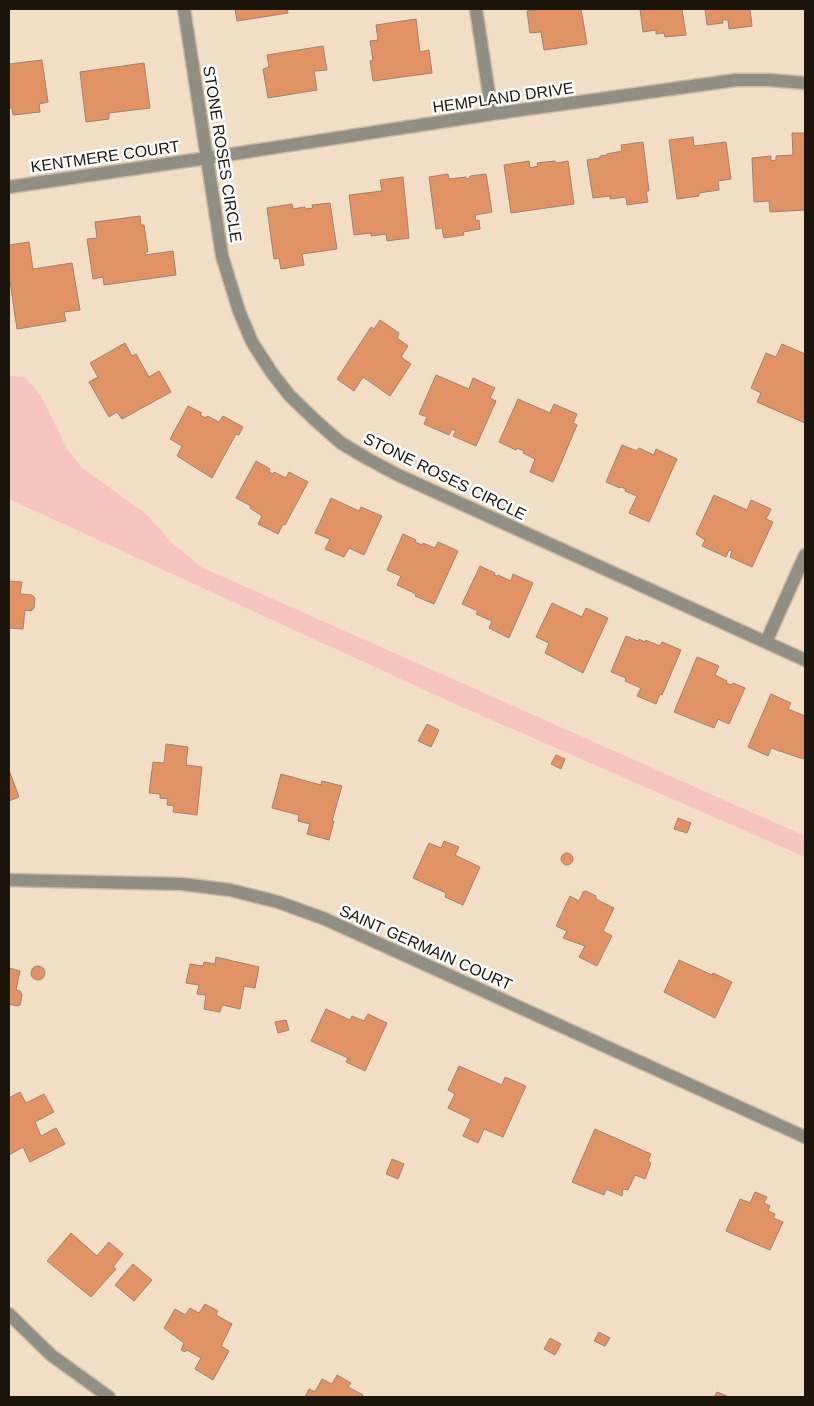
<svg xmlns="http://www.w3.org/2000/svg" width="814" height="1406" font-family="Helvetica,sans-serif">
  <rect width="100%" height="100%" fill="#f2dec5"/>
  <path fill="#f7c5c0" d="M9,376l16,1 16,19 25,51 16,21 64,46 26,29 29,24 604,269v21l-352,-154 -444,-204z"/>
  <path fill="#e19366" stroke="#9d8273" d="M235,9h52l1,4 -51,8z
    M542,9h39l6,35 -43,6 -3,-18 -11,1 -3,-22z
    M640,9h42l4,26 -21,2 -1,-4 -8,1v-4l-13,2z
    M705,9h45l2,17 -23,3 -1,-9h-6l1,3 -16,2z
    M416,19l4,33 9,-2 3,23 -59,8 -3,-20 3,-1 -3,-19 8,-1 -2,-15z
    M323,46l4,24 -13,1 3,19 -49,8 -5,-29 6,-2 -2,-12z
    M42,60l6,42 -9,2 1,8 -27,3 -1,-7h-3v-44z
    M144,63l6,45 -41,5v6l-23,3 -6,-50z
    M792,133h13v77l-35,2 -1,-11 -15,1 -2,-44 19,-2v5l5,-1v-4l17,-1z
    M693,137l1,9 32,-4 5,37 -13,2 1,9 -20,3v3l-22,3 -8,-59z
    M643,142l6,49h-3l2,11 -21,3 -1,-8 -16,2v-3l-17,2 -6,-38 13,-2v-2l7,-1v-1l15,-3 -1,-6z
    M529,161l1,7 8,-2 -1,-3 18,-2 1,2 12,-2 6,43 -63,9 -7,-48z
    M448,174l1,5 17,-2v2l4,-1v-2l16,-2 6,38 -17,3 1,6 3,-1 1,9 -17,3 1,3 -20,3 -2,-10 -6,1 -7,-52z
    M403,177l6,61 -22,3 -1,-7 -15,2v-3l-17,2 -5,-40 33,-4 -2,-11z
    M330,203l7,46 -35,5 2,11 -23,4 -2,-11 -5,1 -7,-51 25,-4 1,5 12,-2 1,2 7,-1 -1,-3z
    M140,216l1,9h3l4,27h-3v3l28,-4 3,24 -72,10 -1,-8 -10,2 -6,-40 10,-1 -2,-16z
    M29,242l4,27 39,-6 8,47 -16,2 2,9 -49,8 -8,-55v-29z
    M380,320l19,13 -2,5 11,8 -7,11 10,7 -21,32 -27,-19 -9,14 -17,-12 34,-52 3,2z
    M125,343l7,13 4,-2 13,23 10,-6 12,21 -49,27 -5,-7 -8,5 -20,-35 9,-5 -8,-14z
    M782,344l23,10v69l-48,-21 4,-9 -10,-5 15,-35 10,4z
    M436,375l33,14 4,-11 22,10 -5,10 6,3 -20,45 -23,-10 3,-5 -4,-2 -3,6 -25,-11 3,-7 -8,-3z
    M518,399l32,14 4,-9 23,10 -4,9 4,2 -24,57 -23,-10 5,-13 -12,-6 1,-2 -7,-3 -1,2 -17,-8z
    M188,406l14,7 -2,2 6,3 1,-2 12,6 4,-6 20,11 -4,8 -3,-1 -24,44 -35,-22 5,-10 -12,-7z
    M622,445l15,6 2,-3 15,7 2,-6 21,10 -28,63 -20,-9 8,-17 -12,-5 1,-2 -5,-2 -1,1 -14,-6z
    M256,461l14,8 -1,3 4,2 1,-2 12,6 3,-6 19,10 -23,43 -2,-1 -5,10 -20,-10 4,-8 -12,-8 1,-2 -15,-8z
    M714,495l33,15 4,-10 20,9 -5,10 7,3 -21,45 -22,-10 2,-6 -3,-1 -3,7 -24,-11 3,-6 -9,-6z
    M331,498l28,13 2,-4 21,9 -18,39 -15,-7 -5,9 -19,-8 5,-10 -15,-6z
    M403,534l13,6 -1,2 7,3 1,-2 12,5 3,-6 20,9 -24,53 -19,-8 1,-2 -19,-9 4,-9 -14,-6z
    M480,566l15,7 -1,2 3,1 1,-1 13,6 2,-7 20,9 -24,55 -20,-10 3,-7 -16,-7 2,-3 -16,-7z
    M9,581l13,1 -2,12 12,1 3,3 -1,10 -3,3 -6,-1 -2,19 -14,-1z
    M552,603l30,14 4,-9 22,10 -25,55 -38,-20 4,-10 -13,-6z
    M626,636l12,5 1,-2 6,3 1,-2 14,6 2,-4 19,8 -19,45 -2,-1 -4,10 -19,-8 4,-8 -16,-7 1,-3 -15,-6z
    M697,657l22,9 -4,9 12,6 -1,2 6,2 1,-2 12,5 -16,36 -11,-5 -4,9 -40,-16z
    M771,694l20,9 -3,6 17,7v38l-2,5 -32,-11 -3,8 -20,-9z
    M427,724l12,6 -8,17 -13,-6z
    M166,744l22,3 -2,18 16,2 -5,48 -24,-3 1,-6 -7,-1 1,-6 -8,-1v-4l-11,-1 4,-31 11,1z
    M556,755l9,4 -4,10 -10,-5z
    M9,770l10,27 -10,4z
    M281,774l40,11 1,-4 20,5 -10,35h2l-5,19 -22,-6 3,-10 -12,-3 1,-6 -27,-7z
    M678,818l13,5 -4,10 -13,-4z
    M444,841l15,6 -4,8 25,12 -17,38 -18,-8 1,-4 -33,-15 16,-35 12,5z
    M561 859a6 6 0 1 1 12 0a6 6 0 1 1-12 0Z
    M586,891l10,5v3l18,9 -11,23 9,5 -15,30 -18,-9 6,-11 -22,-8 4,-7 -11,-5 14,-30 9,5 4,-9z
    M216,957l43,10 -4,21 -11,-2 -4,23 -18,-4 -2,7 -16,-3 2,-14 -9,-1 2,-9 -13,-2 4,-19 13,2 1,-4 11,2z
    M679,960l33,15 1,-2 19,9 -17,36 -51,-26z
    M31 973a7 7 0 1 1 14 0a7 7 0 1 1-14 0Z
    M9,968l11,3 -4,19 4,1 2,4 -2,10 -4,1 -7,-2z
    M326,1009l24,11 2,-4 12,5 4,-7 19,9 -22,48 -19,-9 2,-4 -37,-17z
    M286,1020l3,10 -11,3 -3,-11z
    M459,1066l43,19 3,-8 21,9 -23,51 -19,-8 -6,14 -15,-7 8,-17 -23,-11 7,-14 -7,-4z
    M20,1092l6,11 18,-9 10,18 -19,10 6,14 15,-8 9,16 -35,18 -7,-15 -14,8v-57z
    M595,1129l56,25 -3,7 3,2 -6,16 -10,-4 -7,15 -5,-1 -1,7 -16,-7 -2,6 -32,-13z
    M392,1159l12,5 -6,15 -12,-5z
    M755,1192l12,5 -3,6 6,3 -2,5 7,3 -2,4 10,4 -13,28 -44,-19 14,-32 10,4z
    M71,1233l26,23 12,-14 14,12 -10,13 3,2 -25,28 -44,-36z
    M133,1264l19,16 -18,21 -19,-16z
    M205,1304l13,7 -2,4 16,9 -11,22 8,5 -16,29 -18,-11 6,-11 -14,-8 -2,2 -4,-2 3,-7 -20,-15 11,-19 10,6 5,-7 9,5z
    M599,1332l11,6 -5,8 -11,-5z
    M550,1338l11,6 -6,11 -11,-6z
    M337,1375l14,8 -3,4 15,8 -1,2h-57l4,-8 6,3 7,-13 10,5z
    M717,1392l12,5h-15z"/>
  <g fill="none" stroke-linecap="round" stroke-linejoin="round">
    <g stroke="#cbbaa4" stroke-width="15">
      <path id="minor" d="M184,9l38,247 17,55 13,31 20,31 18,23 25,24 26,23 27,16 30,16 407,185
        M476,9l16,105
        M9,187l198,-29 285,-44 244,-34h33l36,3
        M766,642l39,-87
        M9,880l173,4 48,6 48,12 47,17 480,218
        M9,1314l42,41 58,42"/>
    </g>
    <use href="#minor" stroke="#918f83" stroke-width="12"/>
  </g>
  <g text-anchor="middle" stroke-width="5" stroke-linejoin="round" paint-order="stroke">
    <g font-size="16" fill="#1c150c" stroke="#fff">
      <text transform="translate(503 97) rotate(-8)" y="6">HEMPLAND DRIVE</text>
      <text transform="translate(223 154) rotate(81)" y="6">STONE ROSES CIRCLE</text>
      <text transform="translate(105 156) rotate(-8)" y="6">KENTMERE COURT</text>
      <text transform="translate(445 476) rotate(26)" y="6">STONE ROSES CIRCLE</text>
      <text transform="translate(426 947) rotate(24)" y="6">SAINT GERMAIN COURT</text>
    </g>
  </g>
  <rect width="814" height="1406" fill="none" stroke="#1c150c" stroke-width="20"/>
</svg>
